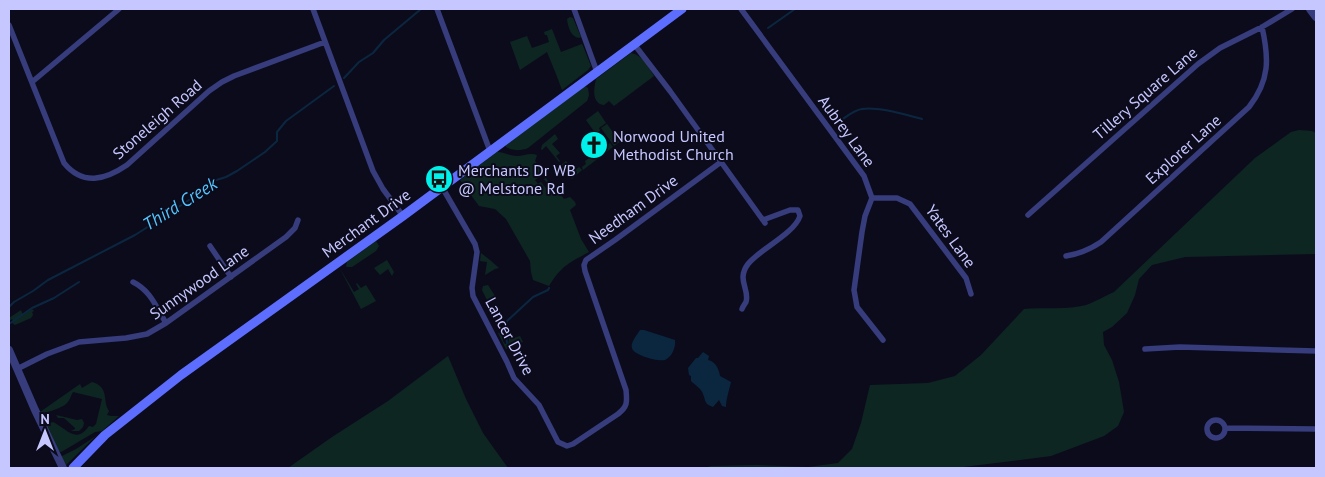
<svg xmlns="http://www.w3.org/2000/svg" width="1325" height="477" font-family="'PT Sans',sans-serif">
  <rect width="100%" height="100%" fill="#0c0b1c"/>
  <path fill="#0e2622" d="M570,17l3,1 8,19 -2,1c-8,-1 -11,-11 -12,-19z
    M552,29l9,23 21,-8 1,2 8,20 -3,4 -26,20 -6,-16 -9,-22 -27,18 -10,-28 17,-6 5,12 17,-6 -2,-7h-2l-1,-3z
    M631,53c12,2 17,14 23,23l-40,30 -5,-5 -5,4c-13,-2 -10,-17 -8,-26z
    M585,86l3,2 1,7 -2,6 -59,47c-7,3 -15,3 -22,-1v-2z
    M598,111l8,12 -7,5 1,3 -4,3 -10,-14z
    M607,124l13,18 -6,4 -13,-18z
    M1299,130l13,1 4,2v121l-131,3 -33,8 -13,14 -4,16 -8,18 -15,14 -9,5 1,13 8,15 7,22 5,30 -6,14 -14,10 -53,20 -96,12h-250l6,-2 45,-1 52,2 30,-4 14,-14 9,-26 9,-38 58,-2 27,-7 26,-21 43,-46c19,-2 44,1 62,-4 9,-3 19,-9 28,-13l141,-134 36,-26z
    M555,134l3,5 -6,5 8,9 -4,3 4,5 -1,1 -13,-16 -4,4 -1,-1 1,-4z
    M610,143l3,4 -30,23 -1,-3 4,-3 -1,-3z
    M497,152c7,0 13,4 20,4 7,0 13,-4 20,-1l-2,6 10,12 -10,7 3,4 3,-2 9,11 2,-2 -8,-12 2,-1 6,9 2,-1 10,13 6,-2 5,5 1,3 -6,5 11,29 8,13c-20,11 -28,14 -40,34l-16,-6 -2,-8 -1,-11 -24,-42 -11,-10 -16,-3 -19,-26z
    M566,161l8,10 5,-4 3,3 -10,9 -5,-6 3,-2 -2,-2 -3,1 -4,-5z
    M376,241l3,5 -3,5 -24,16h-5l-1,-1 1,-4z
    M481,253l9,7 9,8 -4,1 -10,6 2,-13 -7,-1z
    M387,260l7,12 -2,4 -4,-7 -8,6 -6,-7z
    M339,267l15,25 5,-3 -3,-5 1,-1 4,5 5,-3 10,16 -15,8z
    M488,285l7,11 -8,4 -5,-10 1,-4z
    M32,309l2,2 -2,1 1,3 -2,3 -16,7 -3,-2 1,-2 -1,-2 -3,2v-3l12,-8 2,5z
    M507,328l4,11 9,-3 3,6 -17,7 -8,-16 5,-3v11l2,3h3l1,-4z
    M448,356l18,43 17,34 25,35h-220l44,-31 56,-36z
    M92,382c18,5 10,19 17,29l-2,4 4,1h8l-17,15 -7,1 -27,16 -7,4 -2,-1 -13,-25 1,-2 6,-2c13,6 23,23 36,4l4,1 3,-3 6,-25 -29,-7c-2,3 -3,8 -6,11 -3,4 -20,10 -26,10l-1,-1 40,-28 2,4z
    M56,415l21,5 5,-1 2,4 -1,4 -4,4h-8l4,-2v-1l-11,-10h-6z
    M96,436l-30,29 -5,-8 1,-1 14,-7z"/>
  <path fill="#0b2740" d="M640,330h4l31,10c1,7 -3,17 -10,20 -7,2 -32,-5 -33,-12 -2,-5 5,-13 8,-18z
    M703,352l6,4 -1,4c7,1 11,9 12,16l11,6c-2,9 -5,17 -5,25l-4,-1 -3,-6 -6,7c-9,-3 -7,-6 -10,-13 -1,-5 -8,-9 -12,-13v-5l-2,-1 -1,-7 8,-10h2z"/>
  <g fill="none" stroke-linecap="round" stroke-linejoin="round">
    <path stroke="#0b2740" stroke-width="2" d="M768,28l27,-19
      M344,78l15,-16 14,-9 11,-13 37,-31
      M837,123c8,-5 16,-13 25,-14 15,-3 44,6 60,10
      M9,307l5,-5 19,-11 15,-11 87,-45 30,-19 27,-18 18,-16 16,-5 11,-6 28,-19 12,-11v-9l9,-11 48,-35
      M9,324l23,-16 22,-10 25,-16
      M507,343l-2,-15 2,-7 26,-24 15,-7 1,-2"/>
    <path stroke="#363c7c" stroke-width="5.5" d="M313,9l60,162 10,18 20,27
      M437,9l53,142
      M574,9l23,63
      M741,9l123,167 8,22 -7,18 -3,16 -8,58 3,17 26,33
      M9,25l55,138c19,23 41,17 63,2l82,-74 13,-9 12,-6 91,-34
      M634,44l36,47 95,132
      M32,82l87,-73
      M442,187l33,57 2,8 -5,36 1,8 34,66 7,16 25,27 19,37 9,4 6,-2 45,-30c10,-8 9,-12 8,-24l-41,-119 -1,-6 2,-5 29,-20 106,-78
      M872,198h25l13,6 56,74 5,16
      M1028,215l170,-151 22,-16 42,-21 30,-18
      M210,246l21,31
      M1066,256c13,-2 23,-6 35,-14l148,-135c21,-27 20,-49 13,-80
      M133,282c18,9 23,25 33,41
      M742,309c1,-3 3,-5 4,-7 4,-13 -10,-22 2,-38 12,-15 46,-30 52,-48l-2,-6h-8l-27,10
      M1145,349l35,-2 136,4
      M17,369l30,-15 32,-12 47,-4 21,-4 19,-11 120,-86 9,-9 3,-8
      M1207 429a9 9 0 1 1 18 0a9 9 0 1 1-18 0Z
      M1225,428l91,1"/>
    <path stroke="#363c7c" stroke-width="8" d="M1310,9l6,8
      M9,350l26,60 28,58"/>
    <path stroke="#5d6eff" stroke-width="9" d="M73,468l32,-33 76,-60 222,-159 279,-207"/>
  </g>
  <defs>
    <g id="church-disc" transform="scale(1.4375)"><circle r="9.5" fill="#00f1ea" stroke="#0c0b1c"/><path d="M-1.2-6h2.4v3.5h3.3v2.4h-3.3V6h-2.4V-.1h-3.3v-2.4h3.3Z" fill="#111"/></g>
    <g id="bus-disc" transform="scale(1.4375)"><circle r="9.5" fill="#00f1ea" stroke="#0c0b1c"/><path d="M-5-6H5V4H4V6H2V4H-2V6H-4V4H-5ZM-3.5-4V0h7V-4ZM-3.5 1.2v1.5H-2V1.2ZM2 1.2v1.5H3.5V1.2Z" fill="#111"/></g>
  </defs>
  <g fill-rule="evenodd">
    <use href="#church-disc" x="594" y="145"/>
    <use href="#bus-disc" x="439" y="179"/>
  </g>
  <g text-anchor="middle" stroke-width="4" stroke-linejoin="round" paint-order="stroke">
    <g font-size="16" fill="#c6c7ff" stroke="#0c0b1c">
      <text transform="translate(1145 93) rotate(-41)" y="6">Tillery Square Lane</text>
      <text transform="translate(157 119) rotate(-41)" y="6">Stoneleigh Road</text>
      <text transform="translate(847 131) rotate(54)" y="6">Aubrey Lane</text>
      <text transform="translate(1183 149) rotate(-42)" y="6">Explorer Lane</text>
      <text transform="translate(633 209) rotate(-36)" y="6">Needham Drive</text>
      <text transform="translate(366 223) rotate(-36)" y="6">Merchant Drive</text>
      <text transform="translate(951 236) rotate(54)" y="6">Yates Lane</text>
      <text transform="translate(199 282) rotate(-35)" y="6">Sunnywood Lane</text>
      <text transform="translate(510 336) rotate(62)" y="6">Lancer Drive</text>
    </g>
    <g font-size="16" fill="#c6c7ff" stroke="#0c0b1c" text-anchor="start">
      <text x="613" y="142">Norwood United<tspan x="613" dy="18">Methodist Church</tspan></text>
      <text x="458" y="176">Merchants Dr WB<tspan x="458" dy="18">@ Melstone Rd</tspan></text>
    </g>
    <g font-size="18" font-style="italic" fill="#54c6ff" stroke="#0c0b1c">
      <text transform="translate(180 204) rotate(-32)" y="6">Third Creek</text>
    </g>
  </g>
  <rect width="1325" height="477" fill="none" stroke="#c6c7ff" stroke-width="20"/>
  <g transform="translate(45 432)" stroke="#0c0b1c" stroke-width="4" paint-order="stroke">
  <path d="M0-4L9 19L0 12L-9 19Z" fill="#c6c7ff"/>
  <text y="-8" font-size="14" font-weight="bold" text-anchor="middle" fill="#c6c7ff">N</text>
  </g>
</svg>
